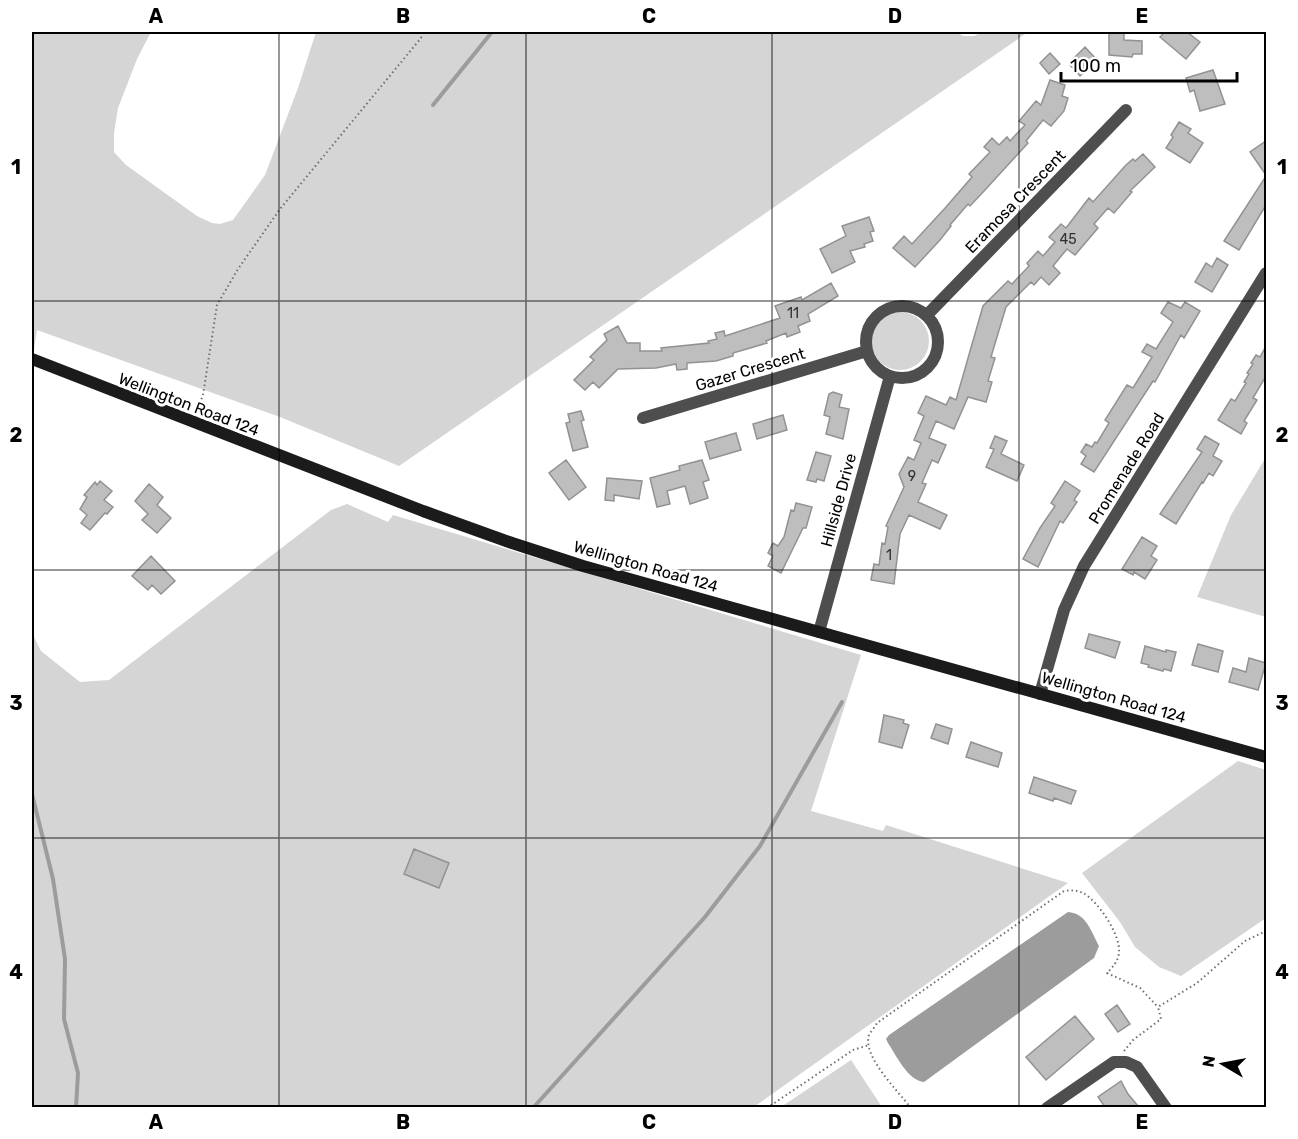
<svg xmlns="http://www.w3.org/2000/svg" width="1298" height="1139" font-family="Rubik,sans-serif">
  <rect width="100%" height="100%" fill="#fff"/>
  <path fill="#d5d5d5" d="M32,32h119l-14,27 -19,49 -4,25v19l12,13 71,51 15,7 8,1 13,-4 32,-45 33,-87 18,-56h641l6,4h11l9,-4h45l-629,434 -119,-49 -243,-87 -5,32z
    M871 341a29 29 0 1 1 58 0a29 29 0 1 1-58 0Z
    M1266,457v160l-69,-20 34,-82z
    M347,504l41,18 5,-7 468,140 -50,156 72,20 3,-6 182,58 -314,224h-722v-474l9,18 39,31 29,-2 222,-170z
    M1238,761l28,9v148l-85,58 -22,-9 -24,-20 -15,-25 -38,-49z
    M851,1060l31,47h-101z"/>
  <path fill="#9c9c9c" d="M1068,912c18,1 23,19 31,34l-5,12 -170,124c-16,-1 -28,-27 -36,-39l-2,-4 3,-4z"/>
  <g fill="none" stroke-linecap="round" stroke-linejoin="round">
    <path stroke="#9c9c9c" stroke-width="4" d="M433,105l59,-73
      M32,794l21,85 12,80 -1,60 14,54 -2,35
      M533,1108l172,-191 55,-71 82,-144"/>
  </g>
  <path fill="#bebebe" stroke="#929292" stroke-width="1.5" d="M1109,32h15v8l18,1v13h-9l-1,3 -23,-2z
    M1165,32h22l13,10 -14,17 -26,-22z
    M1085,47l12,13 -17,16 -10,-11v-3z
    M1050,53l10,11 -11,10 -9,-11z
    M1213,70l12,34 -25,7 -6,-21 -4,2 -4,-14z
    M1050,80l15,5 -3,11 6,2 -4,13 -13,15 -8,-6 -17,21 2,2 -43,47 -15,16 -2,-2 -18,21 1,1 -11,14 -25,27 -22,-19 11,-12 8,8 34,-37 26,-30 -3,-3 21,-22 -6,-5 8,-9 7,7 8,-8 3,4 15,-16 -6,-4 17,-20 5,4z
    M1179,122l12,7 -3,4 15,10 -13,20 -24,-15 7,-11 -2,-2z
    M1266,141v34l-16,-23z
    M1143,154l12,13 -25,24 2,1 -18,21 -6,-5 -14,16 4,4 -23,27 -8,-6 -14,17 7,7 -11,12 -8,-8 -7,8 -3,-3 -25,25 -15,50 4,1 -7,23 4,1 -6,20 -18,-5 -14,32 -18,-8 -7,17 17,7 -8,18 -6,-3 -10,23 4,1 -8,18 29,13 -7,14 -31,-14 -9,19 -6,50 -23,-4 3,-16 5,1 3,-22 3,1 3,-17 -2,-1 18,-39 -5,-13 9,-17 6,3 7,-17 -7,-3 10,-24 -6,-3 8,-17 20,9 4,-8 6,3 27,-94 25,-25 4,3 17,-18 -2,-3 11,-12 5,5 12,-14 -6,-5 12,-13 5,4 23,-30 4,4 33,-37 7,-6 2,2z
    M1266,176v29l-27,45 -15,-9z
    M869,217l5,14 -4,1 3,9 -9,3 1,3 -15,4 5,11 -23,11 -12,-24 26,-13 -4,-10z
    M1217,258l11,7 -16,27 -17,-10 11,-19 6,4z
    M831,283l7,13 -30,18 2,7 -12,5 2,6 -13,5 -1,-4 -20,8 1,2 -34,10v3l-17,5 -29,2v6l-10,1 -1,-6 -20,4 -38,1 -19,19 -6,-6 -8,8 -11,-10 20,-20 -4,-3 17,-17 -3,-6 14,-8 9,17h13v8h22l-1,-3 48,-5 -1,-2 9,-2 -2,-6 9,-2 1,5 55,-18 -5,-12 26,-9 1,3z
    M1168,302l13,6 4,-6 15,9 -16,27 -3,-3 -26,47 -2,-1 -59,91 -13,-8 5,-8 -5,-4 5,-8 6,3 3,-5 2,1 12,-20 -4,-3 22,-35 6,3 19,-31 -10,-5 5,-8 9,5 17,-27 -12,-9z
    M1266,346v30l-13,22 4,2 -13,21 3,2 -6,11 -23,-14 13,-21 4,2 11,-18 -2,-1 5,-8 -2,-1 6,-9 -2,-1 5,-8 4,2z
    M833,392l9,3 -3,12 10,2 -6,30 -17,-5 4,-17 -6,-2 5,-21z
    M581,411l3,9 -3,1 7,26 -15,4 -7,-28 4,-1 -2,-8z
    M783,415l4,15 -30,9 -4,-15z
    M736,433l5,17 -31,9 -5,-17z
    M995,436l12,5 -6,13 23,11 -7,16 -31,-14 8,-18 -4,-1z
    M1205,436l14,8 -6,12 9,5 -9,15 -4,-3 -6,10 -1,-1 -26,42 -16,-10 42,-62 -5,-3z
    M816,452l15,4 -7,25 -7,-2 -1,3 -9,-2z
    M566,460l20,27 -17,13 -20,-27z
    M702,460l7,20 -6,2 5,16 -18,6 -5,-18 -18,5 3,13 -13,3 -7,-29 30,-8 -1,-4z
    M607,478l35,3 -3,18 -25,-4v6l-9,-1z
    M100,481l12,10 -8,9 9,7 -6,7 -2,-1 -15,17 -9,-7 6,-8 -7,-6 7,-12 -3,-2 11,-13 2,3z
    M1065,481l15,10 -6,9 3,2 -14,21 -3,-2 -22,46 -15,-8 17,-31 15,-22 -4,-3z
    M149,484l14,13 -6,8 14,13 -14,15 -15,-13 6,-6 -13,-13z
    M796,503l16,4 -6,21h-3l-22,45 -13,-7 5,-10 -5,-3 5,-10 5,3 6,-9 7,-27 3,1z
    M1142,537l15,9 -6,10 6,4 -12,19 -11,-7 -1,3 -11,-6z
    M151,556l24,25 -14,13 -9,-9 -4,5 -16,-14z
    M1089,634l31,8 -5,16 -30,-10z
    M1198,644l25,7 -5,21 -26,-7z
    M1145,646l21,6v-2l10,2 -5,19 -7,-2 -1,2 -15,-4 1,-2 -8,-2z
    M1249,658l17,5 -8,27 -29,-8 4,-14 13,4z
    M884,715l20,5 -1,3 6,2 -7,23 -23,-6z
    M936,724l16,5 -4,15 -17,-6z
    M971,742l31,11 -4,14 -32,-10z
    M1034,777l42,14 -5,13 -17,-6 -1,3 -24,-8z
    M414,849l35,14 -10,25 -35,-14z
    M1117,1005l13,19 -12,8 -13,-18z
    M1075,1016l19,23 -48,41 -20,-23z
    M1121,1081l7,13 11,13h-34l-7,-10z"/>
  <g fill="none" stroke-linecap="round" stroke-linejoin="round">
    <path stroke="#707070" stroke-width="2" stroke-dasharray="1.5 3" stroke-linecap="butt" d="M197,412l6,-17 14,-90 21,-36 42,-60 141,-171 1,-6
      M1124,1051l9,-11 28,-21 -3,-12 39,-24 48,-42 21,-10
      M767,1108l86,-58 16,-5
      M911,1108c-13,-17 -49,-52 -42,-73 2,-4 6,-8 8,-12l187,-132c7,-1 13,-1 19,2 15,8 38,42 36,60 -1,8 -6,14 -12,20l33,15 18,19"/>
    <path stroke="#4e4e4e" stroke-width="12" d="M866 342a36 36 0 1 1 72 0a36 36 0 1 1-72 0Z
      M927,315l199,-205
      M643,418l224,-67
      M819,632l71,-256
      M1040,694l24,-84 20,-44 182,-293
      M1047,1108l67,-46h12l11,5 29,41"/>
    <path stroke="#1b1b1b" stroke-width="12" d="M32,359l391,152 89,32 71,23 683,191"/>
  </g>
  <path fill="none" stroke="#000" stroke-width="1.5" stroke-opacity="0.55" d="M279,32v1076M526,32v1076M772,32v1076M1019,32v1076M32,301h1234M32,570h1234M32,838h1234"/>
  <g text-anchor="middle" stroke-width="6" stroke-linejoin="round" paint-order="stroke">
    <g font-size="14" fill="#303030">
      <text x="1068" y="244">45</text>
      <text x="793" y="318">11</text>
      <text x="912" y="481">9</text>
      <text x="889" y="560">1</text>
    </g>
    <g font-size="16" fill="#000" stroke="#fff">
      <text transform="translate(1015 201) rotate(-46)" y="6">Eramosa Crescent</text>
      <text transform="translate(750 369) rotate(-17)" y="6">Gazer Crescent</text>
      <text transform="translate(189 404) rotate(21)" y="6">Wellington Road 124</text>
      <text transform="translate(1126 468) rotate(-58)" y="6">Promenade Road</text>
      <text transform="translate(838 500) rotate(-75)" y="6">Hillside Drive</text>
      <text transform="translate(646 566) rotate(16)" y="6">Wellington Road 124</text>
      <text transform="translate(1114 697) rotate(16)" y="6">Wellington Road 124</text>
    </g>
  </g>
  <rect width="1298" height="1139" fill="none" stroke="#ffffff" stroke-width="66"/>
  <g transform="translate(1223 1064) rotate(280)" stroke="#ffffff" stroke-width="4.5" paint-order="stroke">
  <path d="M0-4.5L10 22L0 15L-10 22Z" fill="#000000"/>
  <text y="-9" font-size="16" font-weight="bold" text-anchor="middle" fill="#000000">N</text>
  </g>
  <path d="M1061 72v9h176v-9" fill="none" stroke="#000000" stroke-width="3"/>
  <text x="1070" y="72" font-size="18" fill="#000000" stroke="#ffffff" stroke-width="4.5" paint-order="stroke">100 m</text>
  <rect x="33" y="33" width="1232" height="1073" fill="none" stroke="#000" stroke-width="2"/>
  <g font-size="20" text-anchor="middle" font-weight="bold" fill="#000">
    <text x="156" y="23">A</text>
    <text x="403" y="23">B</text>
    <text x="649" y="23">C</text>
    <text x="895" y="23">D</text>
    <text x="1142" y="23">E</text>
    <text x="16" y="174">1</text>
    <text x="1282" y="174">1</text>
    <text x="16" y="442">2</text>
    <text x="1282" y="442">2</text>
    <text x="16" y="710">3</text>
    <text x="1282" y="710">3</text>
    <text x="16" y="979">4</text>
    <text x="1282" y="979">4</text>
    <text x="156" y="1129">A</text>
    <text x="403" y="1129">B</text>
    <text x="649" y="1129">C</text>
    <text x="895" y="1129">D</text>
    <text x="1142" y="1129">E</text>
  </g>
</svg>
